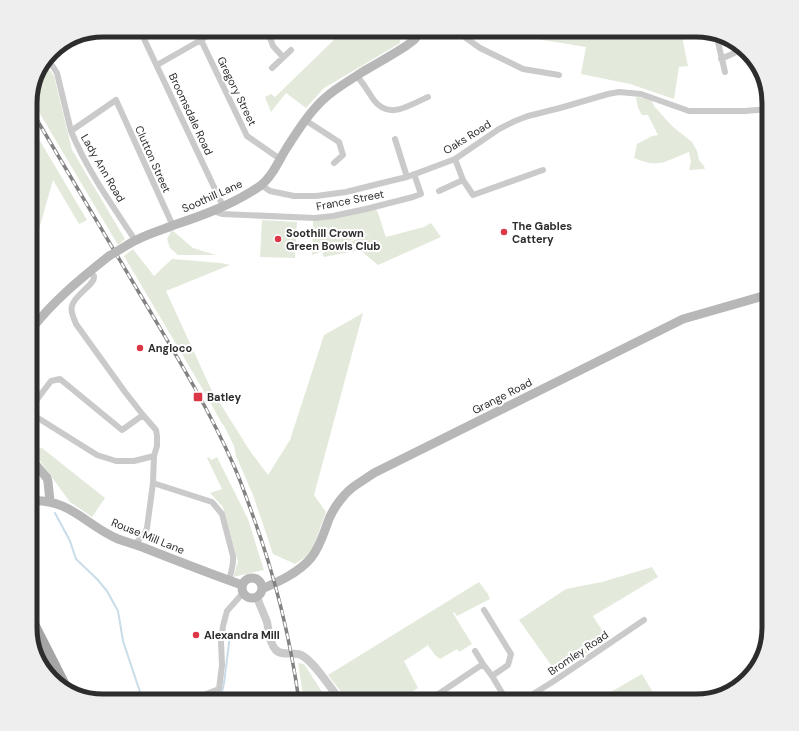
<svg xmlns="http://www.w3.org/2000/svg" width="799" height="731" font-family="'DM Sans',sans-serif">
  <rect width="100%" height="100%" fill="#fff"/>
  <path fill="#e3eadb" d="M340,30h59l1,13 -57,34 -19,11 -18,20 -20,-15 -15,19 -6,-15 6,-3 4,3 65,-63z
    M529,30h69l27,7 7,-7h53l-2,12 5,24 -9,1 -5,32 -44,-15 -49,-10 5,-27 -49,-8 -9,-5z
    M44,62l10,14 18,74 53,89 -7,6 -88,-148 7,-26z
    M636,97l15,2 3,7 18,20 20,16 5,9 2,9 5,6 1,3 -16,1 2,-8 -2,-10c-24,9 -29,17 -55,6l3,-14 15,-8 6,-1 -10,-20h-6l-4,-7z
    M30,124l57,96 -8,4 -26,-44 -19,67 -4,6z
    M376,209c5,9 6,19 10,28l38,-10 7,-4 10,14 -63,28 -18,-15 -36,7 -2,-4 50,-20 -10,3 -26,10 -24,9 1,-34z
    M262,220l35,2 -2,36 -35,-1z
    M172,230l21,18 23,7h-38l-8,-7 -3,-9z
    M133,249l21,27 18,-17 49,4 9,2 -64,26 45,98 39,62 18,24 22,-35 34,-105 39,-22 -49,182 12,17 -15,41 -16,11 -22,-10 -20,-59 -17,-39 -2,-10 -10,-20 -3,-4 -12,-22 -85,-144z
    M42,448l63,50 -13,19 -22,-15 -38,-52z
    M209,457l2,3 6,-3 31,62 16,51 -31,7 5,-15 -15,-55 -13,-14 12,-4 -15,-31z
    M652,567l6,10 -65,39 15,24 -52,32 -37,-52 47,-31 36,-7z
    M479,582l9,12 2,5 -33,17 -3,-4 -1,1 19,31 -13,8 -2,-3 -17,10 -5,-4 -8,-11v2l-23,15 14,27 -17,11 -2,2h-51l-20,-26z
    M298,663l6,1 24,37h-24z
    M642,674l16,27h-63z"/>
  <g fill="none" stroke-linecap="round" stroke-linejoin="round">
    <path stroke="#c8dde9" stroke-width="2" d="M30,481l7,8
      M55,513l15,28 6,18 21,20 10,12 11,20 5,30 15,45 5,14
      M220,701l4,-18 6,-48"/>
    <path stroke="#cacaca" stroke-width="6" d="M141,30l4,11 78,165
      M267,30l6,16 10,11
      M319,30l2,3
      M404,30l10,10
      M458,30l8,8 14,10 43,21 36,6
      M717,38l8,34
      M201,40l46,96 33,23
      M47,59h1l9,14 14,58c16,39 41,74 64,109
      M721,59l22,-10
      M157,65l44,-25 7,-5 3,-5
      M272,68l19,-18
      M357,76c6,7 11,15 16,23 16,22 36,6 55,-2
      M305,120l34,22 4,13 -9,8
      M71,131l45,-31 57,126
      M395,139l12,38
      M455,159l8,21 10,15 70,-25
      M261,185l9,6 24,5h22l30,-4 40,-10 21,-5 48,-18 44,-30 16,-8 13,-5 32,-8 48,-14 11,-2 22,2 48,17h56l24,-2
      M439,191l24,-11
      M213,211l9,3 93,4 18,-2 33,-7 47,-12 8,-3 -7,-20
      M90,271c0,1 3,5 4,5 2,8 -20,19 -22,30 -2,6 2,12 4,18l49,68 18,23 13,15 1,6v10l-3,10 -1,27 -6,45 -2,5 -10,11
      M30,413l67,42 19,6h18l20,-5
      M31,413l4,-11 16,-21 9,-2 62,51 21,-15
      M153,483l59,19 10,12 11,42c1,8 -2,16 -4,24
      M484,610l27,44 -3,11 -16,11
      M483,664l9,12 15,25
      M141,701l8,-3 21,-2h31l18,-7 3,-24 -1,-23 2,-16 4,-15 16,-18
      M428,701l55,-37 -8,-13
      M522,701l32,-20 90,-61"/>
    <path stroke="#cacaca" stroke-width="8" d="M257,597c3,9 7,17 10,25 2,9 2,20 8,27 6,8 18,2 26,6 13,6 30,34 40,46"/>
    <path stroke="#b7b7b7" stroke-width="9" d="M129,244c14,-9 30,-13 45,-19 30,-10 60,-21 86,-39 12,-9 18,-24 26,-37 9,-14 18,-29 30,-42 13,-15 31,-25 48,-36 14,-8 28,-16 42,-25l8,-6 8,-10
      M30,331c22,-29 50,-52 79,-75
      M30,458l17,20 1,4 2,19
      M30,501c40,-3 55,24 88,38 8,3 16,5 24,8 33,13 66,26 100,38
      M242 588a10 10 0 1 1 20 0a10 10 0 1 1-20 0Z
      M262,589c18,-8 36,-16 49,-31 9,-11 13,-26 18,-39 5,-12 16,-27 27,-34 6,-4 12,-8 18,-12l309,-154 80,-23 6,-1"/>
    <path stroke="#a5a5a5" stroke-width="10" d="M30,616l38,75"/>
    <g stroke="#828282" stroke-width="3.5">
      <path id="rail" d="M30,108c38,65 76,129 114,193 32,54 65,108 90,165 7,16 13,33 19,50 22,60 37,121 46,185"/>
    </g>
    <use href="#rail" stroke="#fff" stroke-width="2" stroke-dasharray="6" stroke-linecap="butt"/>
    <path stroke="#b7b7b7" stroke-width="9" d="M109,256l20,-12"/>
  </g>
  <g fill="#dc3747" stroke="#fff" stroke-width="1.5">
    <circle cx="504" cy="232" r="4"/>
    <circle cx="278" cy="239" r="4"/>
    <circle cx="140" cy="348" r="4"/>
    <rect x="193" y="392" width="10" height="10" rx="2"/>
    <circle cx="196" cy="635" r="4"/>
  </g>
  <g text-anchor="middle" stroke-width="4" stroke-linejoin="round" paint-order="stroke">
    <g font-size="11" fill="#2d2d2d" stroke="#fff">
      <text transform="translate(237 91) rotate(64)" y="4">Gregory Street</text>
      <text transform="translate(191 114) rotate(65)" y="4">Broomsdale Road</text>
      <text transform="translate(467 137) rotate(-32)" y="4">Oaks Road</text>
      <text transform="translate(153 159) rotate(66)" y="4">Clutton Street</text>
      <text transform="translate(103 168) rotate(60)" y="4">Lady Ann Road</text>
      <text transform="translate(212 196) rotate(-24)" y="4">Soothill Lane</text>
      <text transform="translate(350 200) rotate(-11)" y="4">France Street</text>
      <text transform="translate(502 396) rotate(-27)" y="4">Grange Road</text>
      <text transform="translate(148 536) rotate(22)" y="4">Rouse Mill Lane</text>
      <text transform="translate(578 653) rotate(-34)" y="4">Bromley Road</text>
    </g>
    <g font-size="11" font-weight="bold" fill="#2d2d2d" stroke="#fff" text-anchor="start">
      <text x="512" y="230">The Gables<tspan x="512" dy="13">Cattery</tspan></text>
      <text x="286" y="237">Soothill Crown<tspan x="286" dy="13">Green Bowls Club</tspan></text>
      <text x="148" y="352">Angloco</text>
      <text x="207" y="401">Batley</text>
      <text x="204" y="639">Alexandra Mill</text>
    </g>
  </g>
  <path d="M0 0H799V731H0ZM103 37H696A66 66 0 0 1 762 103V628A66 66 0 0 1 696 694H103A66 66 0 0 1 37 628V103A66 66 0 0 1 103 37Z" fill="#eee" fill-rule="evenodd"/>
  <path fill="none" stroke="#2d2d2d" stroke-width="5" d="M103 37H696A66 66 0 0 1 762 103V628A66 66 0 0 1 696 694H103A66 66 0 0 1 37 628V103A66 66 0 0 1 103 37Z"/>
</svg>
